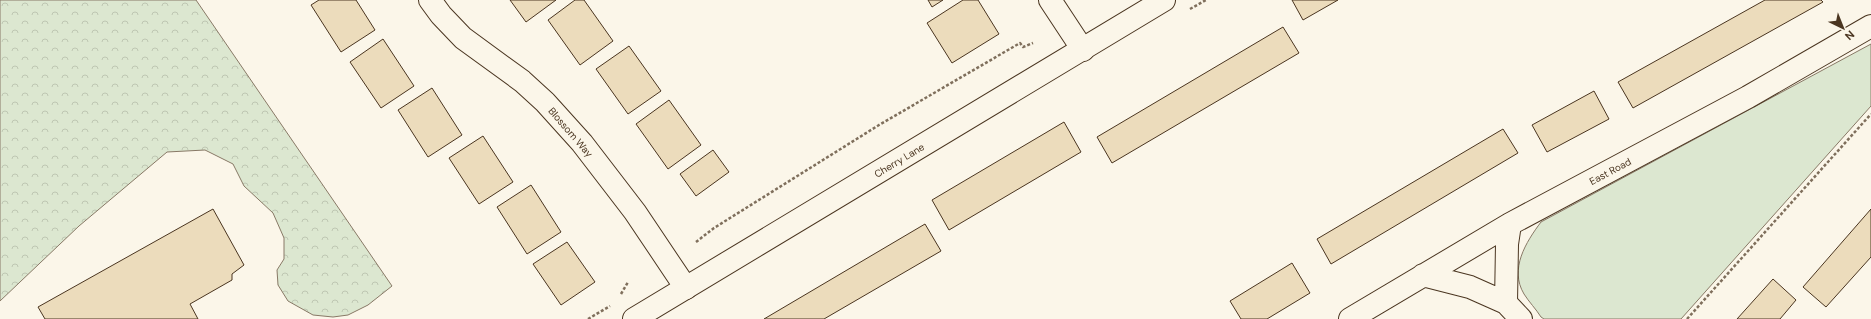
<svg xmlns="http://www.w3.org/2000/svg" width="1871" height="319" font-family="'DM Sans',sans-serif">
  <defs>
    <pattern id="forest-crowns" width="20" height="18" patternUnits="userSpaceOnUse"><rect width="20" height="18" fill="#dce7d0"/><path d="M2 6a3 3 0 1 1 6 0M12 15a3 3 0 1 1 6 0" fill="none" stroke="#bec7b2"/></pattern>
  </defs>
  <rect width="100%" height="100%" fill="#fbf6e9"/>
  <path fill="#dce7d0" stroke="#887966" d="M1871,44v62l-190,213h-137l-3,-2c-5,-8 -12,-15 -17,-23 -15,-25 2,-52 17,-72z"/>
  <path fill="url(#forest-crowns)" stroke="#887966" d="M0,0h196l196,286 -24,19 -20,10 -15,2 -20,-2 -25,-14 -10,-16 -1,-15 7,-11v-21l-11,-25 -29,-27 -11,-22 -28,-14 -38,2 -88,74 -79,75z"/>
  <path fill="#ecdcbc" stroke="#4a3520" d="M319,0h37l19,30 -34,22 -30,-47z
    M510,0h46l-30,22z
    M575,0h9l29,41 -33,24 -32,-45z
    M928,0h15l-11,7z
    M963,0h15l21,34 -47,29 -25,-40z
    M1292,0h46l-35,20z
    M1765,0h56l2,2 -190,106 -15,-26z
    M1283,27l16,26 -187,110 -15,-26z
    M383,39l31,47 -33,22 -31,-46z
    M629,46l32,45 -33,23 -32,-45z
    M432,88l30,47 -34,22 -30,-47z
    M1594,91l15,28 -62,33 -15,-27z
    M669,100l32,45 -33,24 -32,-45z
    M1064,122l17,30 -132,78 -17,-30z
    M1503,129l15,24 -187,111 -14,-25z
    M483,136l30,46 -34,22 -30,-46z
    M713,150l16,22 -33,24 -16,-22z
    M531,185l30,47 -34,22 -30,-47z
    M213,209l31,56 -12,9v6l-42,24 8,15h-153l-7,-12z
    M1871,209v48l-45,50 -23,-20z
    M925,224l16,27 -117,68h-60z
    M567,242l28,40 -34,23 -28,-41z
    M1292,263l18,30 -43,26h-26l-11,-18z
    M1773,279l23,21 -16,19h-43z"/>
  <g fill="none" stroke-linecap="round" stroke-linejoin="round">
    <g stroke="#4a3520" stroke-width="24">
      <path id="street" d="M430,0l11,15 22,23 59,43 23,21 37,41 53,69 51,76
        M1050,0l33,50
        M1423,275l47,12 36,16 15,16
        M1506,303l1,-59 3,-20
        M1350,319l160,-95 238,-127 123,-71"/>
    </g>
    <g stroke="#4a3520" stroke-width="24">
      <path id="secondary" d="M634,319l530,-319"/>
    </g>
    <path stroke="#7f6f5c" stroke-width="2.5" stroke-dasharray="3 2" stroke-linecap="butt" d="M1190,9l16,-9
      M696,242l18,-14 165,-103 141,-82 3,4 10,-4
      M621,294l7,-12
      M588,319l22,-13
      M1687,319l184,-205"/>
    <use href="#street" stroke="#fbf6e9" stroke-width="22"/>
    <use href="#secondary" stroke="#fbf6e9" stroke-width="22"/>
  </g>
  <g text-anchor="middle" stroke-width="3" stroke-linejoin="round" paint-order="stroke">
    <g font-size="10" fill="#4a3520" stroke="#fbf6e9">
      <text transform="translate(571 132) rotate(49)" y="4">Blossom Way</text>
      <text transform="translate(899 160) rotate(-31)" y="4">Cherry Lane</text>
      <text transform="translate(1610 171) rotate(-28)" y="4">East Road</text>
    </g>
  </g>
  <g transform="translate(1843 28) rotate(137)" stroke="#fbf6e9" stroke-width="3" paint-order="stroke">
  <path d="M0-3L7 15L0 10L-7 15Z" fill="#4a3520"/>
  <text y="-6" font-size="11" font-weight="bold" text-anchor="middle" fill="#4a3520">N</text>
  </g>
</svg>
